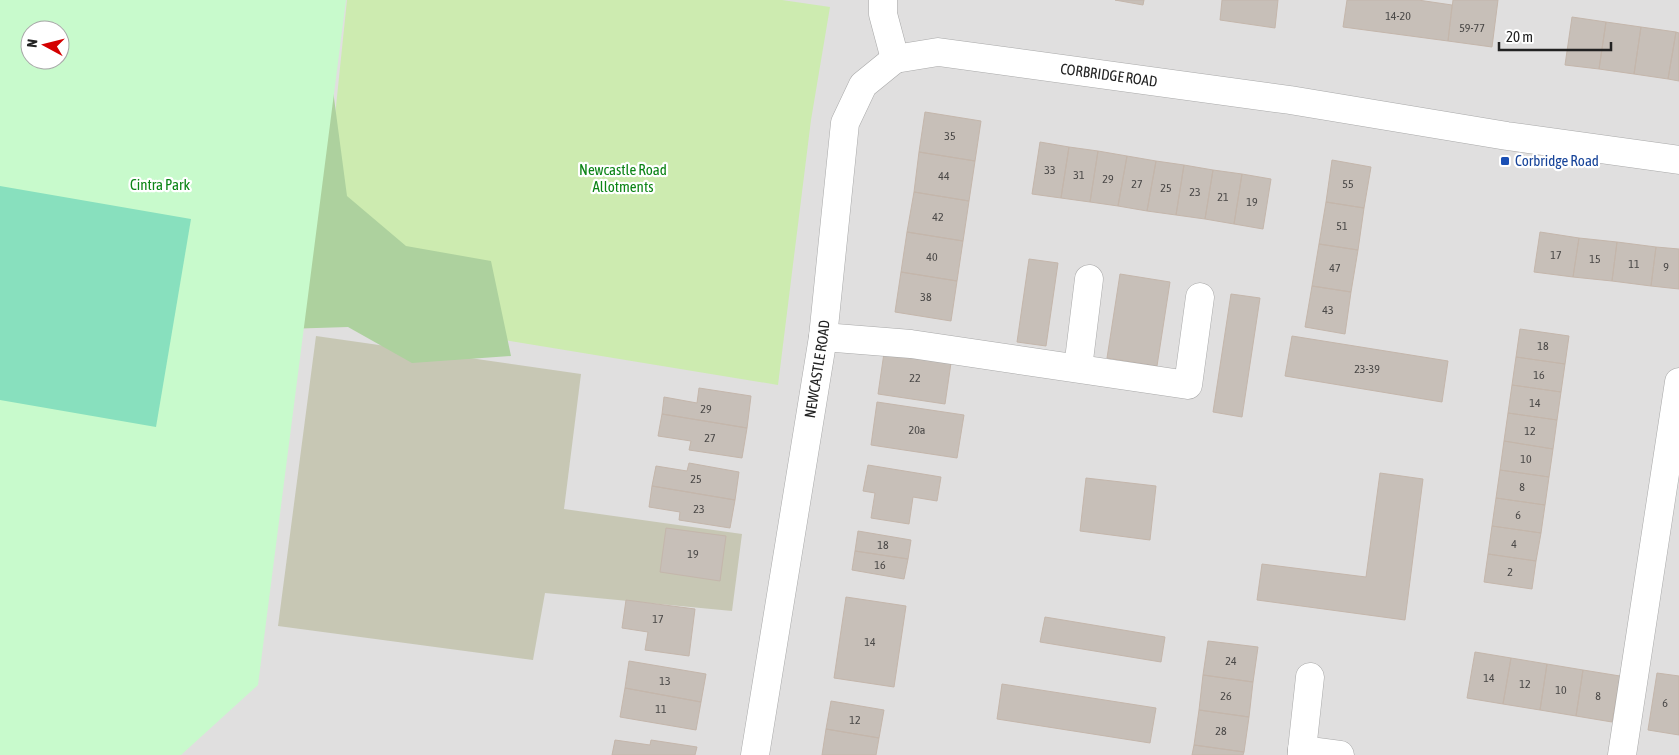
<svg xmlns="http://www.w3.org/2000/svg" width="1679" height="755" font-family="'Asap Condensed',sans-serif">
  <rect width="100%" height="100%" fill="#f2efe9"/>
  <path fill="#e0dfdf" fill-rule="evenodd" d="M0,0h1679v755h-1679zM30,30h30v30h-30z"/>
  <path fill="#c7c7b4" d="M316,336l265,38 -17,135 178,25 -10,77 -187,-18 -12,67 -255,-34z"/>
  <path fill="#cdebb0" d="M347,0h435l48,7 -19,113 -33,265 -268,-44 -193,-51z"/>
  <path fill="#add19e" d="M321,0l26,196 59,50 85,15 20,95 -99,7 -64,-36 -63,2z"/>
  <path fill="#c8facc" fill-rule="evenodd" d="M0,0h346l-88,685 -77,70h-181zM30,30h30v30h-30z"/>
  <path fill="#88e0be" d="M0,186l191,33 -35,208 -156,-27z"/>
  <path fill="#c7bfb8" stroke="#c4b6ab" d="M1115,0h29l-1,5z
    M1222,0h56l-3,28 -55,-8z
    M1347,0h71l34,5 -4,36 -105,-14z
    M1453,0h45l-6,47 -44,-6z
    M1572,17l34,5 -7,47 -34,-4z
    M1606,22l35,5 -7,47 -35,-5z
    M1641,27l35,5 -8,47 -34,-5z
    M1676,32l3,1v48l-11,-2z
    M925,112l56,9 -6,40 -56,-9z
    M1040,142l29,5 -8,51 -29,-4z
    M1069,147l29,4 -8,51 -29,-4z
    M1098,151l29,5 -9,50 -28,-4z
    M919,152l56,9 -6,40 -55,-9z
    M1127,156l29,5 -9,50 -29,-5z
    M1332,160l39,7 -7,41 -38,-6z
    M1156,161l28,4 -8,50 -29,-4z
    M1184,165l29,5 -8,49 -29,-4z
    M1213,170l29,4 -8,50 -29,-5z
    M1242,174l29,5 -8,50 -29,-5z
    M914,192l55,9 -6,40 -56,-9z
    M1326,202l38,6 -6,42 -39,-6z
    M907,232l56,9 -6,40 -56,-9z
    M1540,232l39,6 -6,39 -39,-5z
    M1579,238l38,4 -5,39 -39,-4z
    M1617,242l39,5 -5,39 -39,-5z
    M1319,244l39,6 -7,42 -39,-6z
    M1656,247l23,2v40l-28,-3z
    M1029,259l29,4 -12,83 -29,-4z
    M901,272l56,9 -6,40 -56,-9z
    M1120,274l50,8 -13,84 -50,-8z
    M1312,286l39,6 -6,42 -40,-7z
    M1231,294l29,4 -18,119 -29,-5z
    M1520,329l49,7 -4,28 -49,-7z
    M1292,336l156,25 -6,41 -157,-26z
    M884,353l67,10 -6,41 -67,-10z
    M1516,357l49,7 -4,28 -49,-7z
    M1512,385l49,7 -4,28 -49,-7z
    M699,388l52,8 -4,32 -85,-14 2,-17 33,6z
    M877,402l87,13 -7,43 -86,-13z
    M1508,413l49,7 -4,29 -49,-8z
    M662,414l85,14 -5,30 -53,-8 2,-9 -33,-5z
    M1504,441l49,8 -4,28 -49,-7z
    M689,463l50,9 -4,28 -83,-14 4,-20 31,5z
    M868,465l73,12 -4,24 -24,-4 -4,27 -38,-6 4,-25 -12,-2z
    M1500,470l49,7 -4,28 -49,-7z
    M1380,473l43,6 -18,141 -148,-20 5,-36 104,13z
    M1086,478l70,8 -6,54 -70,-9z
    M652,486l83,14 -5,28 -51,-8 1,-8 -31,-5z
    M1496,498l49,7 -4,28 -49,-7z
    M1492,526l49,7 -5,28 -48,-7z
    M666,528l60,8 -6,45 -60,-9z
    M858,531l53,9 -3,19 -53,-8z
    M855,551l53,8 -4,20 -52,-9z
    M1488,554l48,7 -4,28 -48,-7z
    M846,597l60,9 -12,81 -60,-9z
    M626,600l69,9 -6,47 -44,-6 3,-18 -26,-4z
    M1045,617l120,20 -4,25 -121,-20z
    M1208,641l50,6 -5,35 -50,-7z
    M1475,652l36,6 -8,46 -36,-6z
    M1511,658l36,6 -7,46 -37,-6z
    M629,661l77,13 -5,28 -76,-14z
    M1547,664l36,6 -7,46 -36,-6z
    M1583,670l37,6 -8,46 -36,-6z
    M1657,673l22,3v59l-31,-5z
    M1203,675l50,7 -4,35 -50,-7z
    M1002,684l154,24 -6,35 -153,-24z
    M625,688l76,14 -5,28 -76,-13z
    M831,701l53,9 -5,28 -53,-9z
    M1199,710l50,7 -5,35 -50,-7z
    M826,729l53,9 -3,17h-54z
    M615,740l35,5 1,-5 46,7 -2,8h-83z
    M1194,745l50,7 -1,3h-51z"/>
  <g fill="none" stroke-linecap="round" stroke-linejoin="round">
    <g stroke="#a9a9a9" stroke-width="29">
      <g id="minor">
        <path d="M883,0v14l12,45"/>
        <path id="s1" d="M895,59l43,-7 352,48 217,36 172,24"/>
        <path d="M823,337l88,7 277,41 12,-88"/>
        <path d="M1078,368l11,-89"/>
        <path d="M1302,750l8,-73"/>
        <path id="s2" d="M755,755l68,-418 22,-214 18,-38 32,-26"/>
        <path d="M1302,755v-5l38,5"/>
        <path d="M1622,755l57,-373"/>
      </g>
    </g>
    <use href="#minor" stroke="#fff" stroke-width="28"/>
  </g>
  <rect fill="#1a4fb4" stroke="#fff" stroke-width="2" x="1500" y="156" width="10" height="10" rx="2.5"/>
  <g text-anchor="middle" stroke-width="4.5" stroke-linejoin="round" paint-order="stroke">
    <g font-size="12" fill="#4b4948">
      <text x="1398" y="20">14-20</text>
      <text x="1472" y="32">59-77</text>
      <text x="950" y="140">35</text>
      <text x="1050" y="174">33</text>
      <text x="1079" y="179">31</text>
      <text x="944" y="180">44</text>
      <text x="1108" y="183">29</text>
      <text x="1137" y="188">27</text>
      <text x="1348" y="188">55</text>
      <text x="1166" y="192">25</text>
      <text x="1195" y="196">23</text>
      <text x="1223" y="201">21</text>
      <text x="1252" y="206">19</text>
      <text x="938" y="221">42</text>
      <text x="1342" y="230">51</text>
      <text x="1556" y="259">17</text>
      <text x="932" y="261">40</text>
      <text x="1595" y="263">15</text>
      <text x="1634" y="268">11</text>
      <text x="1666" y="271">9</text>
      <text x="1335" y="272">47</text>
      <text x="926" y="301">38</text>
      <text x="1328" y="314">43</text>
      <text x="1543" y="350">18</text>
      <text x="1367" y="373">23-39</text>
      <text x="1539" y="379">16</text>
      <text x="915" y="382">22</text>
      <text x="1535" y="407">14</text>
      <text x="706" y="413">29</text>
      <text x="917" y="434">20a</text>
      <text x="1530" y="435">12</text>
      <text x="710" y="442">27</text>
      <text x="1526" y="463">10</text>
      <text x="696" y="483">25</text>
      <text x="1522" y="491">8</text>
      <text x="699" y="513">23</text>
      <text x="1518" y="519">6</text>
      <text x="1514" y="548">4</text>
      <text x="883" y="549">18</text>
      <text x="693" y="558">19</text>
      <text x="880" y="569">16</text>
      <text x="1510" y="576">2</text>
      <text x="658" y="623">17</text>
      <text x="870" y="646">14</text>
      <text x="1231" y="665">24</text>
      <text x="1489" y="682">14</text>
      <text x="665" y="685">13</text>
      <text x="1525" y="688">12</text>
      <text x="1561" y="694">10</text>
      <text x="1226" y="700">26</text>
      <text x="1598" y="700">8</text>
      <text x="1665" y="707">6</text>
      <text x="661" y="713">11</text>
      <text x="855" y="724">12</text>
      <text x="1221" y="735">28</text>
    </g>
    <g font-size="15" fill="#222" stroke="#fff">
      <text dy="5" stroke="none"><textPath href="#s1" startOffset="216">CORBRIDGE ROAD</textPath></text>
      <text dy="5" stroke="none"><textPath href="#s2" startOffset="391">NEWCASTLE ROAD</textPath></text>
    </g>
    <g font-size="15" fill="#164399" stroke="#fff" text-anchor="start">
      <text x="1515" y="166">Corbridge Road</text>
    </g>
    <g font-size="15" fill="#0c8416" stroke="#fff">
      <text x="623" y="175">Newcastle Road<tspan x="623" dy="17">Allotments</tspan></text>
      <text x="160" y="190">Cintra Park</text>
    </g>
  </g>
  <g transform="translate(45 45) rotate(277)"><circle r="24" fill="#ffffff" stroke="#a7a7a7"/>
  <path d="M0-4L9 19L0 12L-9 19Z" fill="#d40000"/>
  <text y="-8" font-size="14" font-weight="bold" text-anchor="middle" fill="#222222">N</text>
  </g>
  <path d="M1499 42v8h112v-8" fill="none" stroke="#222222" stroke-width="2.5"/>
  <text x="1506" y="42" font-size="15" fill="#222222" stroke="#ffffff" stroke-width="4" paint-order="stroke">20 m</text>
</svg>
